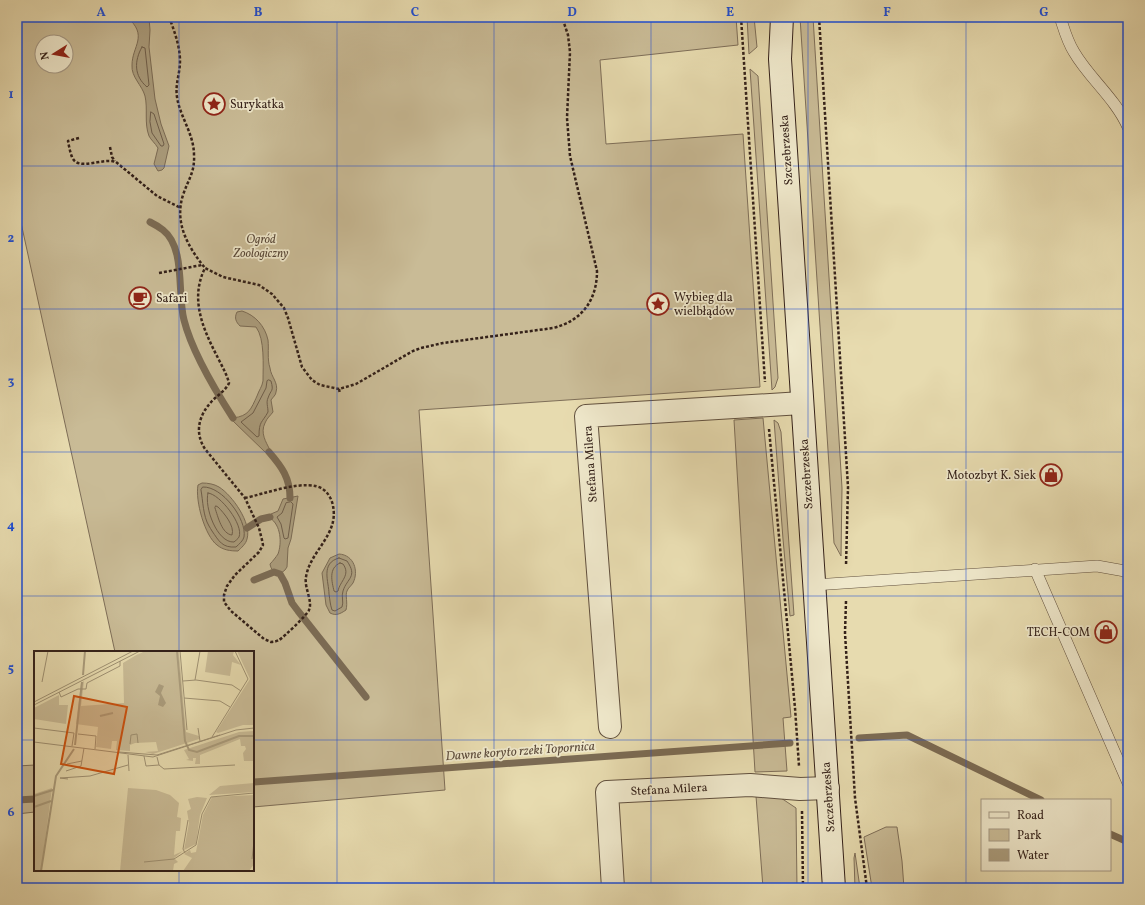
<svg xmlns="http://www.w3.org/2000/svg" width="1145" height="905" font-family="Vollkorn,serif">
  <rect width="100%" height="100%" fill="#e7dbaf"/>
  <filter id="stains"><feTurbulence type="fractalNoise" baseFrequency=".005" numOctaves="4"/><feColorMatrix values="0 0 0 0 .2 0 0 0 0 .09 0 0 0 0 .02 0 0 0 .5 -.17"/></filter>
  <radialGradient id="worn" r=".72"><stop offset=".6" stop-color="#630" stop-opacity="0"/><stop offset="1" stop-color="#630" stop-opacity=".3"/></radialGradient>
  <path fill="#c9bb96" stroke="#7e6e58" fill-rule="evenodd" d="M17,17h719l2,28 -138,15 6,84 137,-10 17,253 -341,23 26,380 -192,17v-155h-138l-97,-443h-1zM42,42h24v24h-24z
    M747,17h7l3,30 -8,7z
    M800,17h13l29,471 -1,68 -7,-13z
    M750,69l8,7 20,302 -3,9 -3,3z
    M763,418l28,299 -8,1 4,53 -32,1 -21,-352z
    M774,420l4,3 3,9 13,183 -4,1 -7,-77z
    M35,765v47l-18,2v-48z
    M756,796l25,2 15,10 1,80h-34z
    M886,827h11l5,34 2,27h-32l-8,-51z
    M855,853l5,35h-5l-1,-30z"/>
  <path fill="#aa9c7c" stroke="#7b6b54" d="M127,17h21l1,1 1,12 -1,17 6,52 6,25 8,22 -5,22 -2,2 -4,1 -4,-7 4,-16c-3,-5 -7,-8 -9,-12 -5,-13 -1,-27 -4,-40 -3,-11 -14,-19 -13,-31 0,-19 17,-29 -5,-48z
    M242,311c13,4 23,15 26,29 1,9 -1,19 2,28 1,9 9,15 6,24 0,3 -3,5 -5,8l2,12c-3,4 -6,6 -8,11 -5,10 1,19 5,27l-2,3 -3,-1 -32,-31v-3c16,-2 18,-9 24,-22 2,-6 5,-9 6,-15 0,-15 2,-42 -7,-54l-16,-1c-4,-4 -6,-8 -3,-14z
    M202,483c6,0 12,1 17,4 13,8 33,36 28,52 -1,5 -6,9 -9,12 -8,0 -15,-1 -21,-6 -12,-9 -22,-44 -19,-60z
    M298,496l-7,43 -3,9 -1,19 -2,3 -5,4c-6,-2 -9,-4 -10,-10 3,-3 6,-7 8,-10 4,-11 3,-29 -8,-36l1,-4 7,-3 5,-12z
    M339,554c15,1 20,17 14,29 -2,3 -5,5 -6,8 -2,4 1,12 -1,19 -6,4 -10,6 -16,3l-4,-8 -4,-32 8,-15z"/>
  <g fill="none" stroke-linecap="round" stroke-linejoin="round">
    <path stroke="#6f5e4a" stroke-width="1" d="M142,47l3,1 4,37 -2,2c-13,-11 -13,-26 -5,-40z
      M151,112l3,2 10,30 -1,2h-2l-9,-13 -2,-11z
      M269,380l2,1c3,11 0,8 -3,17 -2,4 0,9 0,14 -6,11 -9,9 -9,24l-2,1 -16,-15 12,-9 13,-25 1,-7z
      M203,487c19,-1 44,32 41,50 -1,4 -5,7 -8,10 -14,1 -17,-6 -24,-16 -1,-2 -2,-3 -3,-5 -6,-10 -6,-25 -8,-36z
      M208,493c12,1 36,32 31,44 -1,2 -4,4 -5,5 -17,1 -30,-35 -26,-49z
      M291,502l2,2 -5,34 -3,1 -1,-1 -3,-14 -4,-7 5,-4 4,-10z
      M216,506l2,1c6,6 17,19 14,28 -10,-1 -14,-18 -17,-27z
      M339,558l8,3c11,16 0,17 -4,30 -2,5 1,11 -1,16l-7,4 -3,-1c-2,-6 -2,-10 -3,-16 0,-12 -9,-31 10,-36z
      M340,563l3,1c8,11 -3,17 -5,27l-2,1 -2,-1c-2,-9 -6,-23 6,-28z"/>
    <path stroke="#7b6b54" stroke-width="7" d="M150,222c4,2 9,5 13,8 23,18 14,64 21,90 8,32 31,70 49,98
      M269,452c13,15 21,26 21,46
      M247,528l14,-9 9,-2
      M254,580l20,-8 6,2 5,9 7,20 6,8 68,86
      M859,738l48,-3 134,65
      M253,782l537,-39
      M17,800l18,-1
      M1110,834l18,8"/>
    <g stroke="#61503e" stroke-width="12">
      <path id="lane" d="M1060,17c4,12 7,24 14,35 15,26 41,46 54,75
        M1035,569l93,214
        M814,585l283,-19 28,5 3,3"/>
    </g>
    <g stroke="#61503e" stroke-width="24">
      <path id="street" d="M610,727l-24,-311 216,-13
        M613,888l-6,-96 143,-7 50,4 28,-1"/>
    </g>
    <g stroke="#342119" stroke-width="24">
      <path id="secondary" d="M782,17l-2,42 54,829"/>
    </g>
    <path stroke="#342119" stroke-width="2.5" stroke-dasharray="3 2" stroke-linecap="butt" d="M169,17c5,13 11,29 11,44 0,13 -5,23 -3,36 3,20 17,37 17,58 1,17 -6,25 -11,40 -9,28 5,52 22,73
      M741,17l24,365
      M819,17l29,470 -2,79
      M79,138l-11,3c1,5 2,11 4,16 6,15 31,0 44,5l41,34 24,12
      M110,147l2,10 3,4
      M159,273l43,-8
      M339,389l1,5
      M769,429l26,279 4,58
      M245,498c19,-4 64,-21 79,-8 5,4 8,10 9,16 6,29 -23,45 -27,71 -2,11 7,24 3,33 -1,4 -25,27 -30,30 -2,1 -5,2 -8,2l-7,-3 -33,-28 -7,-9v-7l3,-9 8,-11 24,-23 4,-7 -1,-5 -3,-12 -14,-30 -40,-49c-11,-17 -6,-34 7,-48 6,-6 14,-11 17,-18 -2,-8 -6,-15 -10,-23 -15,-29 -30,-60 -14,-92l18,9 36,8 13,9 12,14 4,10 14,49 10,13 8,5 19,4 17,-5 57,-33 8,-3 22,-5 110,-15c29,-7 44,-28 44,-57l-27,-115 -3,-38 3,-66 -2,-17 -6,-18
      M846,601l-1,32 10,165 12,90
      M802,811l1,77"/>
    <use href="#lane" stroke="#efe8cb" stroke-width="11"/>
    <use href="#street" stroke="#efe8cb" stroke-width="22"/>
    <use href="#secondary" stroke="#efe8cb" stroke-width="22"/>
  </g>
  <path fill="none" stroke="#1d4ed8" stroke-width="1" stroke-opacity="0.55" d="M179,17v635M337,17v871M494,17v871M651,17v871M808,17v871M966,17v871M17,166h1111M17,309h1111M17,452h1111M17,596h1111M17,740h18M253,740h875M179,870v18"/>
  <defs>
    <g id="sight-ring" transform="scale(1.15)"><circle r="9.5" fill="#efe8cb" stroke="#8f2418" stroke-width="1.5"/><path d="M0-6L1.8-2.2L6-1.7L2.9 1.2L3.7 5.4L0 3.3L-3.7 5.4L-2.9 1.2L-6-1.7L-1.8-2.2Z" fill="#8f2418"/></g>
    <g id="cafe-ring" transform="scale(1.15)"><circle r="9.5" fill="#efe8cb" stroke="#8f2418" stroke-width="1.5"/><path d="M-5.5-4.5H6V0H3Q3 3.5 0 3.5H-2.5Q-5.5 3.5-5.5 0ZM3-3.2v2h1.7v-2ZM-6 4.5H4V6H-6Z" fill="#8f2418"/></g>
    <g id="shop-ring" transform="scale(1.15)"><circle r="9.5" fill="#efe8cb" stroke="#8f2418" stroke-width="1.5"/><path d="M-5-2.5h2.3a2.7 3.5 0 0 1 5.4 0H5L5.5 6h-11ZM-1.5-2.5h3a1.5 2.3 0 0 0-3 0Z" fill="#8f2418"/></g>
  </defs>
  <g fill-rule="evenodd">
    <use href="#sight-ring" x="214" y="104"/>
    <use href="#cafe-ring" x="140" y="298"/>
    <use href="#sight-ring" x="658" y="304"/>
    <use href="#shop-ring" x="1051" y="475"/>
    <use href="#shop-ring" x="1106" y="632"/>
  </g>
  <g text-anchor="middle" stroke-width="3.5" stroke-linejoin="round" paint-order="stroke">
    <g font-size="12" fill="#342119" stroke="#efe8cb" text-anchor="start">
      <text x="230" y="108">Surykatka</text>
      <text x="674" y="301">Wybieg dla<tspan x="674" dy="14">wielbłądów</tspan></text>
      <text x="156" y="302">Safari</text>
      <text x="1036" y="479" text-anchor="end">Motozbyt K. Siek</text>
      <text x="1090" y="636" text-anchor="end">TECH-COM</text>
    </g>
    <g font-size="12" fill="#342119" stroke="#efe8cb">
      <text transform="translate(786 150) rotate(-94)" y="4">Szczebrzeska</text>
      <text transform="translate(590 464) rotate(-94)" y="4">Stefana Milera</text>
      <text transform="translate(806 474) rotate(-94)" y="4">Szczebrzeska</text>
      <text transform="translate(669 789) rotate(-3)" y="4">Stefana Milera</text>
      <text transform="translate(828 797) rotate(-94)" y="4">Szczebrzeska</text>
    </g>
    <g font-size="12" font-style="italic" fill="#594838" stroke="#efe8cb">
      <text x="261" y="243">Ogród<tspan x="261" dy="14">Zoologiczny</tspan></text>
    </g>
    <g font-size="13" font-style="italic" fill="#5d4c3c" stroke="#efe8cb">
      <text transform="translate(520 750) rotate(-4)" y="5">Dawne koryto rzeki Topornica</text>
    </g>
  </g>
  <g transform="translate(34 651)">
    <rect width="220" height="220" fill="#e7dbaf"/>
    <path d="M109,0l-6,4 8,-4h34l7,81 13,4v3l-46,15 -8,-2 13,-1 -2,-9 -21,1 -5,2v6l-14,-1 1,-9h-5l-1,8 -15,-2 2,-20 -22,-3 5,-41 3,-2 -3,25 43,-3 -1,-40zM174,0h26l-1,4 8,10 -9,-3 -2,14 -25,-4zM203,0l17,1v73h-11l-25,8 -2,-1 34,-53zM25,44v10h9l-2,19 -32,-5v-11zM220,80v30h-10l-1,-8 3,-4 -1,-3h-4l-1,-7 -40,16v9h-5l1,-6h-3v3l-7,-1 3,-1 -5,-9 55,-18zM220,132v9l-45,3 11,-9zM18,137l-11,83h-7v-77zM94,137l28,2 14,5 9,8 -2,14 4,1 -1,13h-4l-2,24 9,-4 -9,7 4,4 -4,2 -1,7h-53zM220,144v69l-5,7h-66l9,-13 -8,-4 6,-4 1,3 5,-1 7,-37 9,-18zM163,146l10,1 -7,17 -4,29 -12,6 5,-27 -2,-12 4,-2 -3,-10z" fill="#c9bb96"/>
    <path d="M125,33l5,2 -3,7 5,10 -3,4 -5,-2 2,-9 -5,-4z" fill="#aa9c7c"/>
    <path fill="none" stroke="#aa9c7c" stroke-width="2" d="M143,0l8,90 4,9 8,2 42,-16h15M49,24l2,-24M66,65l13,-3M41,94l7,-63M0,145l19,-6M0,156l17,-6M7,220l15,-95 18,-27"/>
    <path fill="none" stroke="#9f9173" stroke-width="1" d="M146,0l7,79M161,29l5,-29M149,30l13,-1 36,5 9,6M8,31l6,-31M25,41l2,5 17,-8h8l1,-6 33,-17v-5M150,47l36,3 10,6M0,51l99,-51M0,54l106,-54M0,77l40,5 -2,13M164,77l2,13M44,83l18,2 -1,13M178,86l36,-58 -13,-28M0,91l119,15 83,-27 18,-2M96,93l1,-9 6,-1 1,9M85,101l38,3 63,-20M94,104l1,16M110,105l2,10 13,-1 -2,-8M33,113l15,-3M125,114l5,4 71,-4M32,120l15,-5 3,-18M34,128l-8,-1 30,-2 38,-11M151,202l-2,-4 5,-29M218,208l2,-17M110,211l30,-3 22,-14 6,-31 9,-17 43,-4"/>
    <path fill="#cd510e" fill-opacity="0.15" stroke="#cd510e" stroke-width="2" d="M40,45l53,11 -13,67 -53,-10z"/>
    <rect width="220" height="220" fill="none" stroke="#342119" stroke-width="2"/>
  </g>
  <rect width="1145" height="905" fill="none" stroke="#e7dbaf" stroke-width="44"/>
  <rect x="981" y="799" width="130" height="72" fill="#efe8cb" stroke="#a49884"/>
  <rect x="989" y="812" width="20" height="6" fill="#efe8cb" stroke="#a49884"/>
  <text x="1017" y="819" font-size="12" fill="#342119">Road</text>
  <rect x="989" y="829" width="20" height="12" fill="#c9bb96" stroke="#a49884"/>
  <text x="1017" y="839" font-size="12" fill="#342119">Park</text>
  <rect x="989" y="849" width="20" height="12" fill="#aa9c7c" stroke="#a49884"/>
  <text x="1017" y="859" font-size="12" fill="#342119">Water</text>
  <g transform="translate(54 54) rotate(259)"><circle r="19" fill="#efe8cb" stroke="#a49884"/>
  <path d="M0-3L7 15L0 10L-7 15Z" fill="#8f2418"/>
  <text y="-6" font-size="11" font-weight="bold" text-anchor="middle" fill="#342119">N</text>
  </g>
  <rect x="22" y="22" width="1101" height="861" fill="none" stroke="#1d4ed8" stroke-width="1.5"/>
  <g font-size="13" text-anchor="middle" font-weight="bold" fill="#1d4ed8">
    <text x="101" y="16">A</text>
    <text x="258" y="16">B</text>
    <text x="415" y="16">C</text>
    <text x="572" y="16">D</text>
    <text x="730" y="16">E</text>
    <text x="887" y="16">F</text>
    <text x="1044" y="16">G</text>
    <text x="11" y="98">1</text>
    <text x="11" y="242">2</text>
    <text x="11" y="385">3</text>
    <text x="11" y="529">4</text>
    <text x="11" y="672">5</text>
    <text x="11" y="816">6</text>
  </g>
  <rect width="100%" height="100%" filter="url(#stains)"/>
  <rect width="100%" height="100%" fill="url(#worn)"/>
</svg>
